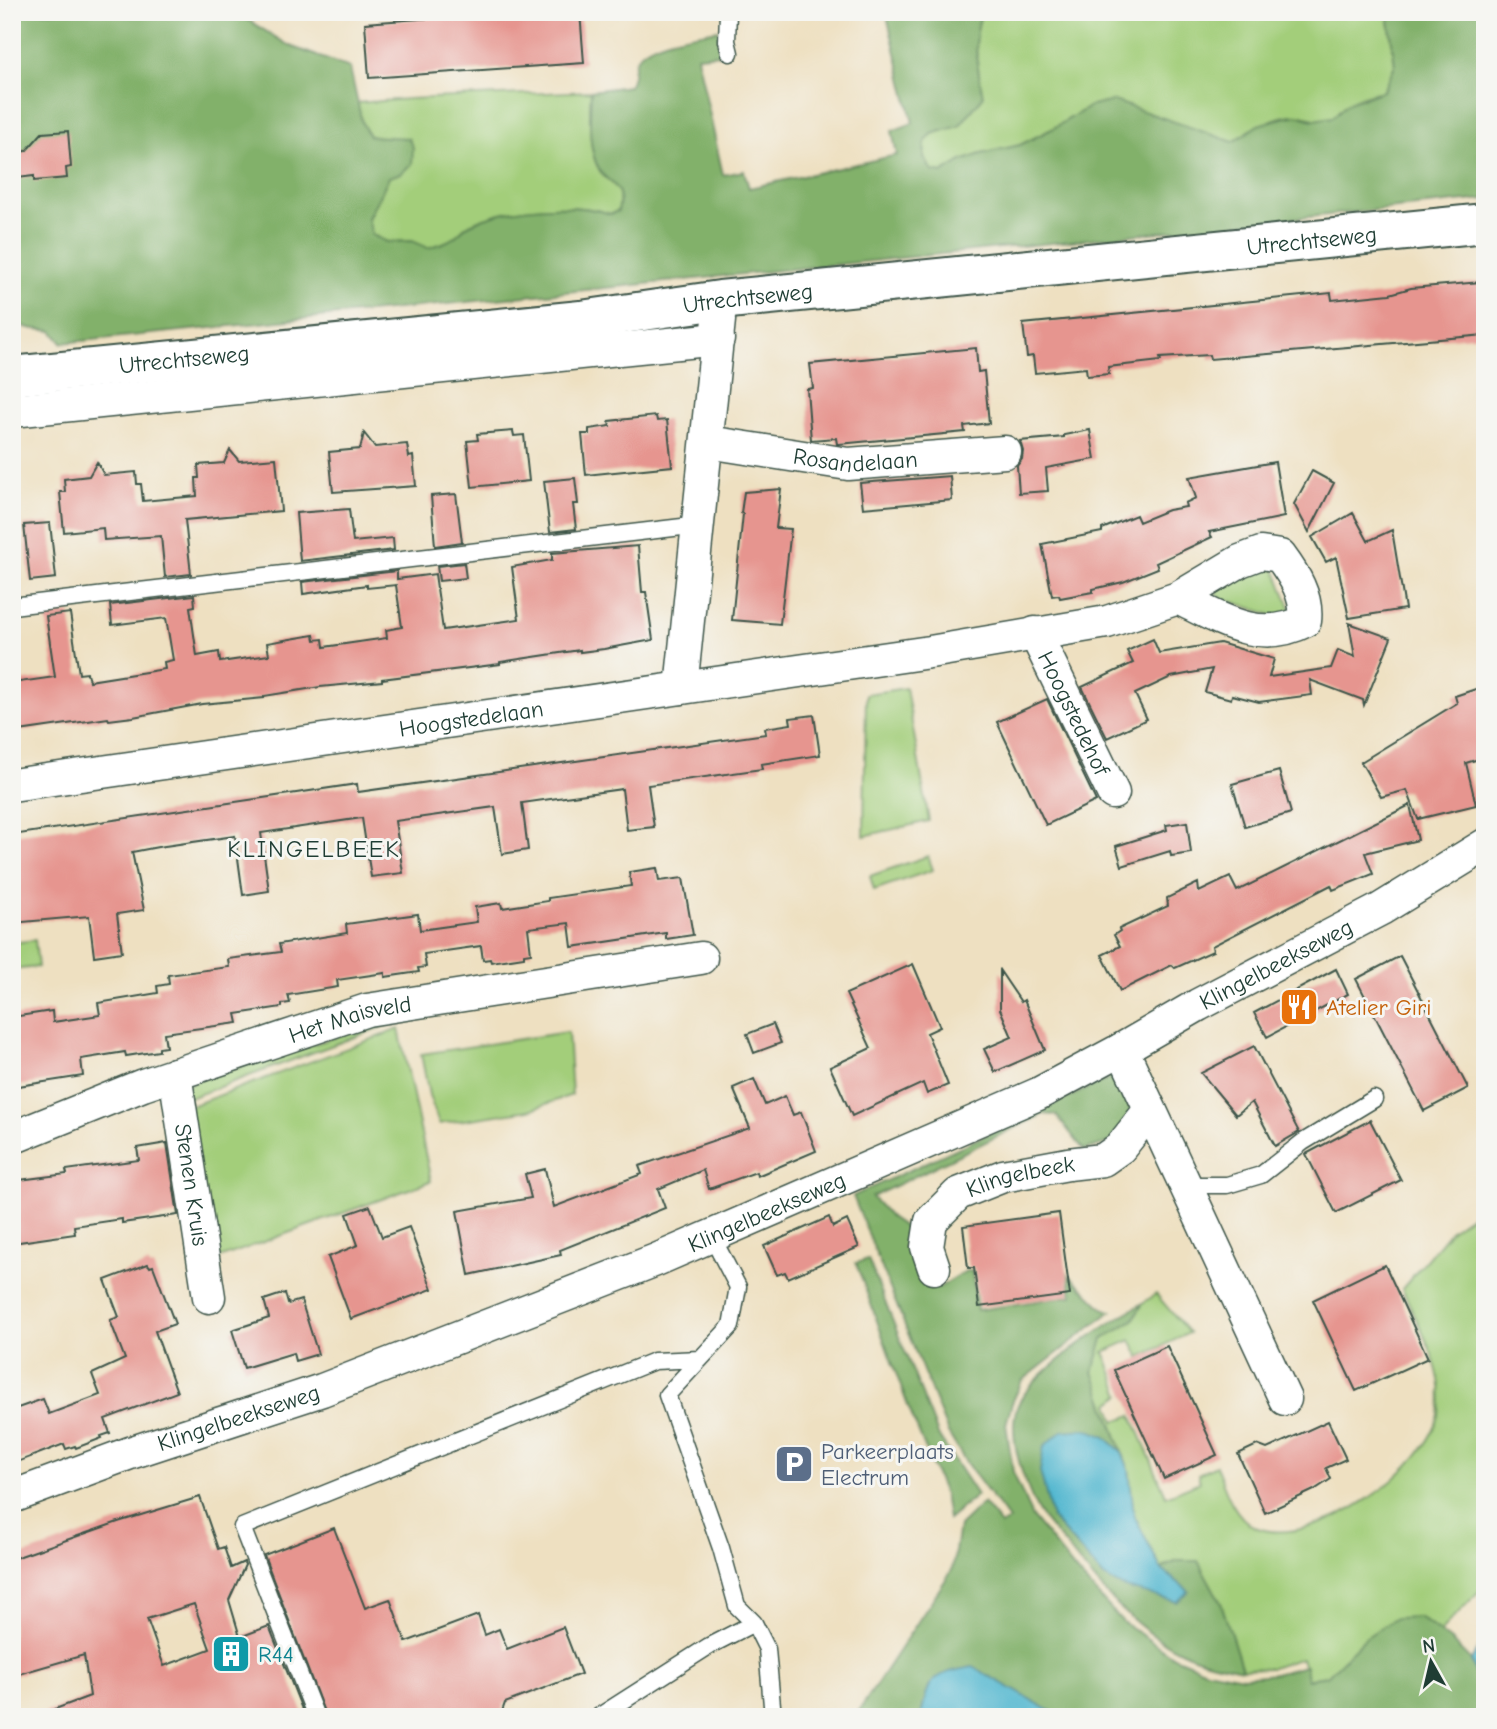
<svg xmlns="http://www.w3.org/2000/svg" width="1497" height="1729" font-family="'Comic Neue',sans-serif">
  <rect width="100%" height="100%" fill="#f6f6f2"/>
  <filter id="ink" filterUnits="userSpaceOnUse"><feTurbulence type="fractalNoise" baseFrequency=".0143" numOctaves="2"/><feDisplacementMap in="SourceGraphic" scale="14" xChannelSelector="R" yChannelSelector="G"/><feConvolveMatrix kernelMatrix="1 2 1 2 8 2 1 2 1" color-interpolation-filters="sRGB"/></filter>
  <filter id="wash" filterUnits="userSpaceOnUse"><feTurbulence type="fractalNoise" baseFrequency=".00686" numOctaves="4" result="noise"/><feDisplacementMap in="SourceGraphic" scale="28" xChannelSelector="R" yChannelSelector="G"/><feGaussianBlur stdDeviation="1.57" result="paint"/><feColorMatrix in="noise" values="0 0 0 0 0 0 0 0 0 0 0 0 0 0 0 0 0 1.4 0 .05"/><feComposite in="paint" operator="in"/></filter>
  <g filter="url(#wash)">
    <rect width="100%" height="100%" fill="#eee0c1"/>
    <path fill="#a3ce7a" stroke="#618657" stroke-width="2" d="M982,12h406l7,53 -12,26c-12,2 -26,6 -37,13 -6,4 -8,12 -16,14 -14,4 -19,-1 -32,-3 -22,-2 -48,17 -65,27l-119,-40 -23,4 -41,24 -30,15 -39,9 -19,7 -20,12 -10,-2 -8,-14 1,-15 6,-8 28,-8 24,-29c-5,-27 -12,-59 -1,-85z
      M591,91c-1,24 -4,57 8,78 9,17 26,13 19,42l-7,3c-39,-13 -104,-8 -141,10 -6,3 -11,10 -17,14 -7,5 -17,7 -25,10l-16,-7 -25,1 -15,-7 -4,-17 21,-41 12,-4 -25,-36 -7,-1 -7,-13 -5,-20 51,-4z
      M1272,562l21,52 -16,3 -58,-20 -3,-4 3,-5z
      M906,688l23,133 -65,15 2,-142z
      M928,856l5,14 -59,20 -4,-14z
      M35,940l3,27 -26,3v-27z
      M396,1019l2,2 -214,79 4,-15 8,-5z
      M399,1029l32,152 -217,79 -29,-152z
      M568,1032l4,63 -43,15 -90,14 -10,-29 -8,-41z
      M1485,1206v379l-45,47 -21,-15 -76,45 -16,14 -20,3 -6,-21 -29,10 -30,1 -21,-66 -44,-42 -16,8 -27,-54 -5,-45 -36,-98 10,-33 30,-19 10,-17 13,-9 33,39 -49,24 -9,-17 -27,12 17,43 -12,9 6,17 17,-6 34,81 34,-14 -2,-8 18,-9c8,21 17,52 39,62 59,25 177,-58 185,-118 6,-39 -22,-85 -38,-120l49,-59z"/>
    <path fill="#82b16a" stroke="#50774f" stroke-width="2" d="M12,12h223l55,34 60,22 12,55 7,13 39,2 5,9 -1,17 -11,9 -12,4 -21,41 4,17 15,7 25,-1 16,7c8,-3 18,-5 25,-10 6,-4 11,-11 17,-14 37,-18 102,-23 141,-10l7,-3c7,-29 -10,-25 -19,-42 -12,-21 -9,-54 -8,-78l38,-5c6,-9 3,-17 7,-26 10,-21 61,-26 82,-30l3,24 -24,2 26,119 21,-4 5,17 148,-33 -5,-24 21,-8 -27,-111h96c-11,26 -4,58 1,85l-24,29 -27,8 -7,8 -1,15 8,14 10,2 20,-12 19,-7 39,-9 30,-15 41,-24 23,-5 119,41 25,-17 20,-6 19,-4 16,5 20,-3 13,-13 37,-13 12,-26 -7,-53h97v187l-1423,144 -10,-12c-15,-3 -26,0 -40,-11z
      M1117,1075l16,40 -15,25 -34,10 -28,-35 -13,-1 -171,83 18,20 17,12 14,32 17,27 28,-17h6l5,39 95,-14 -3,-21 34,33 8,3 -89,70 -10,22 -6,21 7,48 19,45 47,58 44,47 51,35 32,13 37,7 31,-3 31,-8 2,13 20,-3 38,-38 31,-20 23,-1 32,24 20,20 8,21 6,7v28h-424l-88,-50c-39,7 -45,10 -52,50h-66l97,-147 7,-44 24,-23 18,22 8,-5 -42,-56 -19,-31 -95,-237z
      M868,1259l71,178 38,58 -29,24 -4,-25 -35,-85 -53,-146z
      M1143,1303l-10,17 -30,19 -10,33 29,80 -18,-16 -52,82 52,59 73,25 12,-11 -28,-22 16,-8h21l23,42 21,66c-21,-4 -42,-8 -62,-18 -48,-23 -84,-67 -116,-108 -9,-10 -20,-21 -27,-34 -13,-27 -30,-72 -20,-102 12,-33 94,-86 126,-104z"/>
    <path fill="#50b6cf" stroke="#387a82" stroke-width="2" d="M1087,1429l17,7 18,16 7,18 5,45 27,54 28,22 -12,11 -55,-15 -18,-10 -52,-59 -12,-47 4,-25 18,-15z
      M1485,1636v53l-6,-7 -8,-21z
      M973,1667l88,50h-140c7,-40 13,-43 52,-50z"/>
    <g id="blocks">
      <path fill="#e6958f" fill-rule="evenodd" d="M462,12h118l4,51 -215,15 -4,-55 81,-6v-2z
        M68,131l3,36 -5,1 1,10 -33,3v-5l-16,2 -2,-26 10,-1 16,-18z
        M1481,282l1,3 3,-1v51l-275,24 -1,-4 -49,3 1,3 -53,6 1,7 -22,2 -1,-8 -51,5 -2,-17 -6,1 -4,-33 308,-31 1,7 58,-6 21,-6z
        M976,348l2,24 6,-1 5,52 -25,3 1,6 -126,12h-2l-1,-6 -25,2 -4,-51 6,-1 -3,-24z
        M656,416l1,5 10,-1 5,46 -86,9 -4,-41h7v-5l21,-3 -1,-5z
        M1090,430l5,29 -49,9 2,23 -29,2 -2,-27 5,-7 1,-8 -3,-10 44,-4v-2z
        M513,431l1,5 10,-1 5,46 -57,6 -5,-46 11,-1 -1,-6z
        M364,433l11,14 32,-3 2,13 4,-1 3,30 -83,6 -4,-40 31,-3z
        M230,450l9,11 37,-3 5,53 -96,9 6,54 -26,3 -4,-41 -57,4 -1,-12 -39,4 -4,-40h5l-1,-13 25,-3 8,-14 7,13 32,-3 1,12h4l2,17 54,-5 -1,-18h3l-1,-13 26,-2z
        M1275,462l9,55 -75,15 3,5 -56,26 2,5 -35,14 -30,7v3l-33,6 -1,-3 -7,1 -10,-52 60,-12v-3l34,-14 3,7 29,-12 18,-3 -1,-4 11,-5 -7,-21z
        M1312,471l22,12 -25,49 -15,-28z
        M950,476l2,24 -89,8 -3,-25z
        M575,478l3,26h-5l3,25 -26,3 -6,-51z
        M781,489l-5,39 15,1 -11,95 -48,-4 11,-106 -2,-1 3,-21z
        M456,494l6,48 -27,4 -4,-50z
        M349,509l4,33 40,-4 1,12 -94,11 -4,-48z
        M1353,513l15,28 24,-11 13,79 -56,9 -13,-61 -10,5 -14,-25z
        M50,523l6,55 -26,3 -6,-56z
        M638,546l4,46h4l7,48 -49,9 -24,3v-2l-80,12v2l-118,15v2l-62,6 -56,9v2l-62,6 -69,13 -24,3 -1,-2 -96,14v-49l43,-6 -9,-61 24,-3 9,61 8,-1 2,8 76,-12 -1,-7 9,-2 -7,-42 -54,7 -2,-20 84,-10 1,11 -5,1 7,49 22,-4 1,10 49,-7 -2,-12 47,-8 1,5 8,-1 1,8 63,-9 -1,-8 16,-3 -6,-42 -29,3v-3l-64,9 -1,-12 95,-11v8l38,-5 8,56 76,-11 -7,-52 40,-7v-7z
        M464,563l2,15 -27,3 -2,-15z
        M1349,623l42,15 -27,67 -1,-5 -53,-20 2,15 -53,7 -27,-7 -1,4 -26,-7 7,-23 -41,8 -36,17 12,25 -40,19 -25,-51 51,-24 -6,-12 26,-12 6,14 61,-10 54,16 -5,18 62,-9 7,-18 17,7z
        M1485,686v71l-19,6 10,42 -58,14 -11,-29 -26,7 -20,-35 96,-59 -2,-7z
        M1047,699l49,102 -50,24 -49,-103z
        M814,715l6,40 -59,9 1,5 -114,16 6,42 -27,3 -5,-41 -100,14 6,47 -26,4 -7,-47 -100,14 8,52 -32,4 -9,-59 -101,15 8,58 -26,4 -8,-59 -77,11 -26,5 12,58 -27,4 5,38 -28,4 -5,-40 -77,7v-88l345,-51 1,8 408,-58 -1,-6 26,-4 -1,-6z
        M1279,771l12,42 -46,14 -13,-43z
        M1410,805l8,35 -53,13 8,21 -40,16 -2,-5 -119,61 1,5 -38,17 -3,-3 -52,26 -18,-36 18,-9 -6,-11 6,-4 -1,-2 49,-23 -1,-8 31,-15 1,9 31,-15 7,14z
        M1187,822l4,31 -20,3 -1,-5 -48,15 -6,-20 51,-16 -1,-5z
        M657,868l2,13 24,-3 10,57 -27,4v-6l-94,14 -3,-24 -41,5 3,25 -7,1v3l-33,5 -1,-3 -7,1 -2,-14 -57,8 2,13 -8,1 1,4 -34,5v-4l-48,7 1,7 -50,8 2,8 -8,1v3l-46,7 2,9 -74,10 2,14 -7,1v3l-33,5 -1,-4 -44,7 2,17 -71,11v-37l4,-1 -4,-32 40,-6 1,11 47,-7 -2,-12 60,-10 -1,-7 12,-2 -1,-9 61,-8 -1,-8 53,-7 -2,-8 68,-11 -1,-9 72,-10 2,16 57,-8 -2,-15 26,-4 1,5 46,-7v-3l83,-12 -2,-14z
        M1400,956l68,132 -44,23 -68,-132z
        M913,964l27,63 -13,6 21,52 -21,9 -4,-11 -71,33 -22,-49 41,-19 -25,-54z
        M1336,969l12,25 -81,43 -13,-24z
        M1000,971l21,31 3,-2 21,50 -50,22 -11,-23 28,-12 -12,-28z
        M773,1024l8,19 -27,10 -7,-19z
        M1254,1046l45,86 -24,14 -23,-44 -16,13 -35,-42z
        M754,1079l11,26 20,-9 8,19 8,-3 15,39 -59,25 -1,-4 -47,17 -6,-19 -45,19 7,19 -105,42 1,5 -92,20 -12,-64 74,-13 -6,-24 20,-5 9,38 88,-33 -3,-8 111,-38 -17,-40z
        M1370,1120l31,60 -65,33 -30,-59z
        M167,1143l11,72 -56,8v-4l-48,7 1,8 -63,9v-62l55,-7 -1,-4 73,-10 -2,-12z
        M370,1206l12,31 27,-10 23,62 -81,30 -23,-62 30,-12 -11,-31z
        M1059,1213l11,82 -91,12 -5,-39h-6l-5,-42z
        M829,1217l4,10 14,-7 12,27 -71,31 -3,-6 -8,3 -13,-29z
        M148,1264l2,3 3,-1 22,58 -20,7 22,61 -72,27 5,14 -9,3 1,2 -26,10 -1,-2 -9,3 -2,-5 -52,20v-54l31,-11 6,15 51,-19 -8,-21 33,-15 -15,-39 9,-3 -14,-37z
        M1385,1265l43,93 -72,33 -43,-91z
        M285,1293l3,11 13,-4 17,54 -23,7 -2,-8 -49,15 -12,-38 37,-12 -5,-18z
        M1167,1346l50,109 -53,24 -50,-109z
        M1328,1421l18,38 -20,9 5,11 -17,11 -49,23 -27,-59 19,-9 10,4z
        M200,1497l18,52 6,-2 7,21 13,-6 1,3 -16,35 11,37 29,-11 36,91h-265l-1,-2 51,-19 -6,-41 -72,21v-117l106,-37zM194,1604l16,45 -46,17 -17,-47z
        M334,1528l31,80 25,-9 16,43 72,-27 7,20 14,-6 8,20 56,-22 18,47 -76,29 -5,14 -15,-4 -10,4h-149l-62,-162z"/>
    </g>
  </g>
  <g filter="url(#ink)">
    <use href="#blocks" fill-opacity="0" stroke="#3e5549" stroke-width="2"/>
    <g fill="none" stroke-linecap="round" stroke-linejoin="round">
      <g stroke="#3e5549" stroke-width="19">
        <path id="service" d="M728,12l-1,29 3,12
          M12,606l687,-81
          M1183,1185h44l34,-10 42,-33 71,-43
          M754,1623l13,26 6,68
          M316,1717l-74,-190 412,-166 46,-2
          M598,1717l111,-71 45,-23 -17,-17 -16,-58 -54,-153 64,-69 7,-39 -26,-50"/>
      </g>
      <g stroke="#3e5549" stroke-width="35">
        <g id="minor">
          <path d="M12,411l706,-72"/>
          <path id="s1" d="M708,442l140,22 157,-12"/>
          <path id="s2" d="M1035,633l78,160"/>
          <path d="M681,688l38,-368"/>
          <path id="s3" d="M12,785l918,-133 177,-30 71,-24 62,-37 21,-8 19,3c14,19 28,40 25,65 -46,24 -86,-3 -127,-23"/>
          <path d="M1122,1049l163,350"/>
          <path id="s4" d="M175,1074l34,223"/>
          <path id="s5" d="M12,1138l131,-53 224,-75 334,-52"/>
          <path id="s6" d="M934,1268l-7,-21 4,-26 27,-27 45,-18 65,-12 35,-4 17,-12 30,-38"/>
          <path id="s7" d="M12,1497l118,-44 192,-63 334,-130 382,-166 84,-45 76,-44 183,-96 104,-64"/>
        </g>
      </g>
      <g stroke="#3e5549" stroke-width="42">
        <g id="primary">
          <path id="s8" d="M12,376l569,-56 139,-20 765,-77"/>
        </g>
      </g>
      <use href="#service" stroke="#fff" stroke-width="16"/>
      <use href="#minor" stroke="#fff" stroke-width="32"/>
      <use href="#primary" stroke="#fff" stroke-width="38"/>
    </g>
  </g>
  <defs>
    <g id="restaurant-square" transform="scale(2.0125)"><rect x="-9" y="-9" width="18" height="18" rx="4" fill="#e8710a" stroke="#f6f6f2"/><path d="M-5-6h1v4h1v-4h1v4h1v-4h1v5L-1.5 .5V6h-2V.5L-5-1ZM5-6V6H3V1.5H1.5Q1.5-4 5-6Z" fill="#fff"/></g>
    <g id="parking-square" transform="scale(2.0125)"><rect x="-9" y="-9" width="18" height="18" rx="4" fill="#5c6f8a" stroke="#f6f6f2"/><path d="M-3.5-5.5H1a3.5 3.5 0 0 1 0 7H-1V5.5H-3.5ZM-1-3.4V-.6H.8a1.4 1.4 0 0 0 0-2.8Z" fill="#fff"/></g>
    <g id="building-square" transform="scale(2.0125)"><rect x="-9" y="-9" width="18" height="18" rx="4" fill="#0f9aa8" stroke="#f6f6f2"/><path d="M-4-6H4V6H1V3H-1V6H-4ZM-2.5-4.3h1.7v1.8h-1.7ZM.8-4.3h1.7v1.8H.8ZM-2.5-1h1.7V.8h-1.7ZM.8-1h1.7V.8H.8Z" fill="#fff"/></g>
  </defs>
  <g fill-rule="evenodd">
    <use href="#restaurant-square" x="1299" y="1007"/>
    <use href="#parking-square" x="794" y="1464"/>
    <use href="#building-square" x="231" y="1654"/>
  </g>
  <g text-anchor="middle" stroke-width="6" stroke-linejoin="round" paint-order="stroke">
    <g font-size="23" fill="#1f3d34" stroke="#f6f6f2">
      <text dy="8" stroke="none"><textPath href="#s8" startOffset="1307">Utrechtseweg</textPath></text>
      <text dy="8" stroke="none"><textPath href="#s8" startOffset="740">Utrechtseweg</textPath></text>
      <text dy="8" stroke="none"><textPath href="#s8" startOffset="173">Utrechtseweg</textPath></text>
      <text dy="8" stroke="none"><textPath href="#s1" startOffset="149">Rosandelaan</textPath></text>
      <text dy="8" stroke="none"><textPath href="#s2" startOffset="89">Hoogstedehof</textPath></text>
      <text dy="8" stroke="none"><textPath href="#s3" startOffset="464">Hoogstedelaan</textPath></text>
      <text dy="8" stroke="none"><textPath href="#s7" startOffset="1374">Klingelbeekseweg</textPath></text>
      <text dy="8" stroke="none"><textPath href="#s5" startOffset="359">Het Maisveld</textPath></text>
      <text dy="8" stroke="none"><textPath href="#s6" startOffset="152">Klingelbeek</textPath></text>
      <text dy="8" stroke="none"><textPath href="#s4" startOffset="112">Stenen Kruis</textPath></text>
      <text dy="8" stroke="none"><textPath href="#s7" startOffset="807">Klingelbeekseweg</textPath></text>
      <text dy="8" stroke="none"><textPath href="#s7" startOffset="240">Klingelbeekseweg</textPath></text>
    </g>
    <g font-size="23" fill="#c56008" stroke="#f6f6f2" text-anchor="start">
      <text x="1326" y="1015">Atelier Giri</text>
    </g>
    <g font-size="23" fill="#4e5e75" stroke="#f6f6f2" text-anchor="start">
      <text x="821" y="1459">Parkeerplaats<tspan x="821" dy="26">Electrum</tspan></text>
    </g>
    <g font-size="23" fill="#0d838f" stroke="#f6f6f2" text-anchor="start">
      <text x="258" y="1662">R44</text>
    </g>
    <g font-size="24" letter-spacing="2" fill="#1f3d34" stroke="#f6f6f2">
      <text x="314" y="857">KLINGELBEEK</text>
    </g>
  </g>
  <rect width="1497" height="1729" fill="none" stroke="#f6f6f2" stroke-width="42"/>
  <g transform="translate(1431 1662) rotate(352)" stroke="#f6f6f2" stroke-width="5" paint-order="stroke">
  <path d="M0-5L12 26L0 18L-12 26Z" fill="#1f3d34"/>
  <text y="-10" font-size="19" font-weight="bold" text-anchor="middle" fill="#1f3d34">N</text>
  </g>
</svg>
